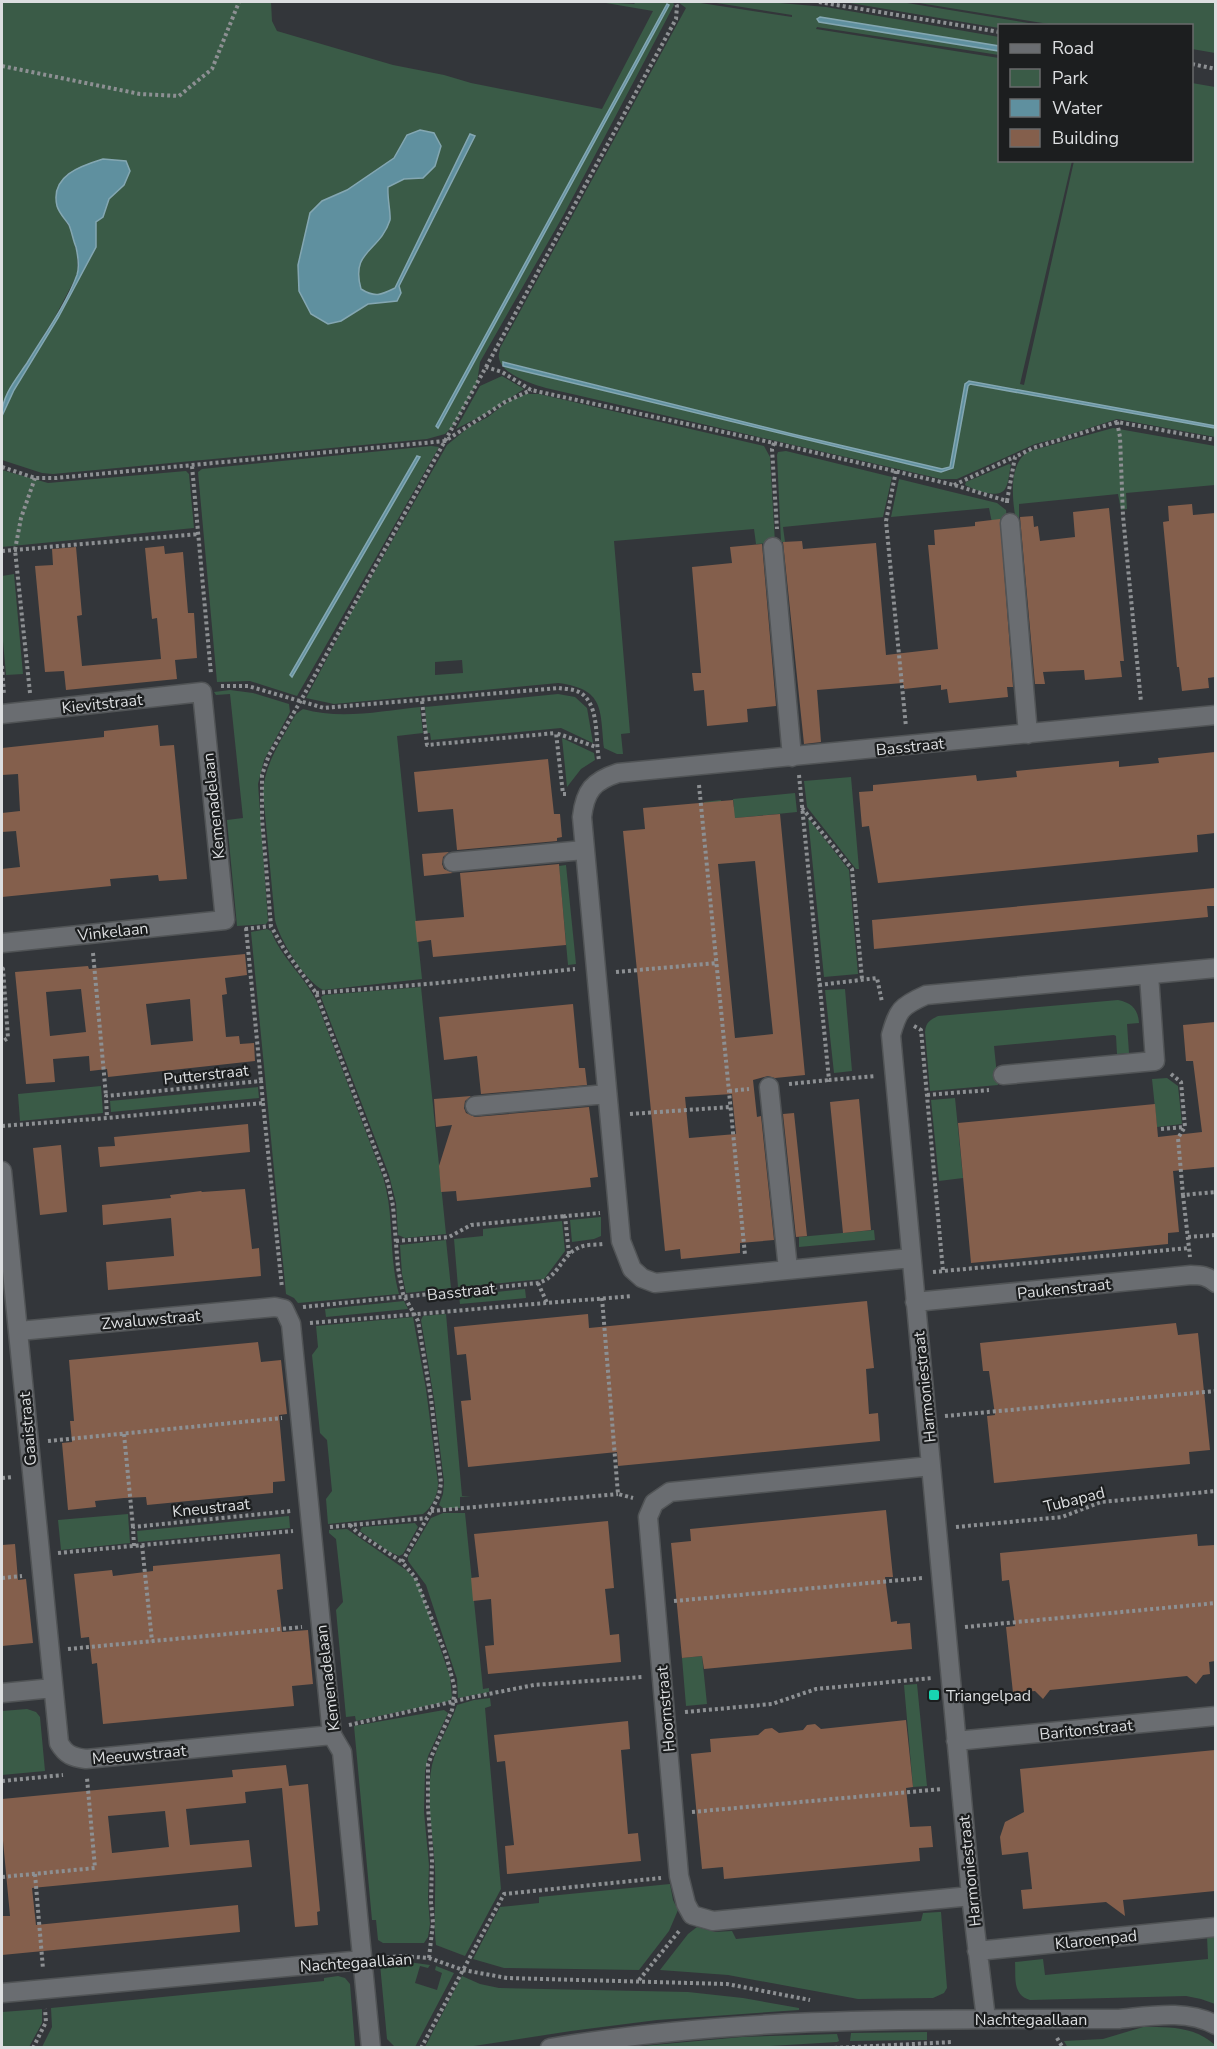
<svg xmlns="http://www.w3.org/2000/svg" width="1217" height="2049" font-family="'Nunito Sans',sans-serif">
  <rect width="100%" height="100%" fill="#33363a"/>
  <path fill="#3a5b47" fill-rule="evenodd" d="M2,2h269l1,19 5,10 116,34 51,10 27,8 131,26 51,-98 -53,-9 35,2 -2,-2h40l1,3 -111,211 -83,146 -3,21 -24,43 -8,8 -18,5 -374,35 -11,-1 -40,-13v-44l12,-26 44,-72 38,-71 -1,-19 1,-6 7,-5 6,-18 -22,-35 -21,11 -3,42 8,13 6,23 1,20 -23,44 -44,71 -9,18zM667,4l2,1 -230,422h-3zM434,133l7,13 -18,32 -19,1 -16,8 -1,13 4,17 -30,43 -4,15 4,14c14,9 20,6 34,-1l75,-153 5,1 -76,151 2,6 -33,11 -27,17 -19,-120 25,-11 47,-32 13,-23z
    M678,2h16l98,15v-2l-82,-13h58l58,5 173,30v9l-180,-28v4l180,29v4l-182,-28 -1,2 183,29 1,102 72,1 -52,223 4,1 50,-224 118,-1v-77l23,4v339l-246,-45 -3,1 -16,85 -8,2 -150,-35 -288,-72 -1,4 438,106 9,-2 18,-84 2,-2 245,44v9l-98,-18 -58,19 -24,6 -78,35h-16l-395,-91c-14,-4 -45,-14 -47,-30 -1,-3 1,-6 1,-10l186,-340z
    M844,2h57l140,23 -41,1 -1,2z
    M913,2h302v51l-23,-4v-23l-137,-1z
    M502,376l22,13 -37,24 -31,16 24,-43z
    M526,394h13l225,52 6,11 5,86 -19,1 -2,-15 -140,12 16,192 -9,1 2,20h-6l-13,-6c-4,-38 1,-59 -46,-65l-224,21 -28,-6 49,-92 92,-161 22,-18 19,-10 19,-15zM462,660l1,13 -28,2v-13z
    M1113,428l102,18v39l-89,8 1,16 -6,1 -3,-16 -99,10v16h-3c-4,-20 -8,-59 14,-69z
    M431,446l8,1 -142,249 -47,-15 -33,1 -19,-210 4,-3zM418,456l-126,220 -2,-1z
    M786,451l106,26 -9,40 -100,10 2,15h-4l-4,-87 1,-3z
    M1009,464l2,1c-2,7 -2,18 -6,24 -7,11 -32,0 -40,-4l1,-3z
    M2,470l46,13 138,-12 3,3 5,54 -192,19z
    M899,479l98,24 9,7 1,11 -15,2 -3,-15 -98,9z
    M14,574l9,100 -17,1 -4,-45v-54z
    M230,690l23,3 36,11 1,8 -26,48 -6,24 10,137 -2,3 -29,2 -10,-105v-1l16,-2 -13,-124 -14,1 -2,-3z
    M558,694l17,3 12,11 6,35 -32,-15 -130,12 -1,-7h-3l-2,-26z
    M420,707l3,26 -26,3 25,243 -99,11c-18,-9 -44,-51 -48,-70l-12,-127c1,-29 19,-54 33,-79l7,-5c38,11 78,2 117,-2z
    M562,738l32,15 1,7 -14,9 -14,18z
    M851,777l8,92h-3l-49,-62 -3,-26z
    M795,793l2,19 -92,9 -1,-19 17,-2 1,7h12l-1,-8z
    M808,818l41,52 9,104 -34,3z
    M566,865l10,99 -8,1 -9,-99z
    M267,929l4,2c10,26 32,44 45,69l67,177c12,38 5,78 16,117l-101,9 -4,-5 -8,-4 -35,-362z
    M421,987l25,247 -41,4 -7,-3 -2,-32 -7,-28 -68,-178 3,-2z
    M845,989l7,82 -18,2 -9,-83z
    M1118,1000c14,3 20,9 21,23l-12,1 2,29 -12,1 -1,-18 -2,-1 -120,11 4,39 -68,6 -5,-59c1,-10 5,-12 13,-16z
    M1167,1078l11,8 4,38 -25,3 -5,-48z
    M101,1086l2,27 -83,8 -2,-27z
    M258,1087l1,11 -148,14 -1,-11z
    M955,1098l8,80 -24,3 -8,-81z
    M601,1217v19l-7,3 -22,3 -2,-22z
    M562,1221l3,30 -21,28 -86,8 -4,-48 29,-3v-7z
    M874,1230l1,10 -76,7v-10z
    M446,1240l5,48 -45,5 -4,-19 -2,-29z
    M525,1289l1,9 -66,6 -1,-8z
    M404,1301l4,8 -82,8 -1,-8z
    M446,1314l16,182h9l-11,1v11h-17l-4,-3 4,-11 1,-12 -10,-83 -13,-79 2,-4z
    M413,1317l13,72 12,94c0,12 -6,24 -15,31l-95,10 -2,-25 6,-8 -5,-51 -7,-7 -8,-78 6,-8 -2,-21z
    M443,1513h22l18,176 6,-1v4l-31,6 -1,-19 -31,-94 -18,-24v-4l23,-39z
    M128,1514l2,29 -69,7 -3,-30z
    M289,1516l1,12 -152,14 -1,-11z
    M415,1523l3,4 -15,27 -4,2 -11,-5 -28,-20 2,-4z
    M347,1529l59,41 12,12 32,95 2,20 -3,4 -93,20 -1,-5 -9,1 -10,-107 7,-8 -7,-63 -7,-6v-3z
    M702,1656l5,48 -21,2 -4,-48z
    M917,1684l10,102 -14,1 -9,-102z
    M490,1698l1,8 -6,2 16,181 -36,67 -29,-11c-3,-24 0,-49 -1,-73 -1,-35 -10,-72 -3,-107 5,-21 18,-39 25,-60l17,-5z
    M27,1709l9,3 4,5 5,54 -43,4v-64z
    M444,1710l4,3 -20,43 -3,16 -1,40 5,53 -1,34 2,25 -2,13 -4,6h-41l-5,-3 -2,-20h-4l-18,-194z
    M670,1884l3,16 5,10 -9,21 -30,39 -135,-2 -31,-9 27,-52 39,-4v-6z
    M939,1912h2l6,76 -3,5 -11,5 -75,1 -130,-24 -68,-5 28,-36 9,-7 18,5 17,-1 4,8 185,-18 2,-8z
    M1215,1935v69l-14,-5 -15,-3 -156,4c-18,-5 -14,-23 -15,-38l28,-3 2,16 163,-16 -1,-23z
    M408,1962l22,3 -2,3 -8,-2 -5,17 22,7 5,-17 -7,-3 1,-4 18,7 -39,74h-20l-8,-8 -7,-75z
    M338,1976l7,2 5,6 5,63h-313l10,-20 -1,-19 273,-27v-3z
    M462,1976l18,8 19,4 189,4 55,6 56,10v2l-142,10 -86,11 -104,16h-42z
    M42,2009v14l-13,24h-27v-35z
    M1143,2027c26,0 51,-1 72,18v2l-147,1 -4,-7 39,-2z
    M927,2032v8l-77,1 1,-8z
    M837,2034l2,7 -2,1 -101,6 -105,-1 111,-10z"/>
  <path fill="#5f909f" stroke="#84a7b2" stroke-width="1.5" d="M667,4l2,1 -231,423 -2,-2z
    M820,17l179,29v5l-180,-29 -2,-3z
    M420,130l14,3 7,13 -6,20 -12,12 -19,1 -16,8c-1,10 3,27 2,33 -10,32 -40,30 -29,69 14,9 20,6 34,-1l75,-154 5,2 -76,150 2,7 -4,8 -29,3 -27,17 -13,3 -17,-10 -12,-23 -1,-26 12,-52 12,-12 25,-11 47,-32 13,-23z
    M103,159l23,2 4,10 -6,14 -15,14 -6,18 -7,5v25l-38,71 -44,72 -12,26c-1,-20 15,-38 25,-53 17,-28 39,-58 50,-88 3,-9 1,-19 -1,-28 -3,-7 -4,-15 -7,-22 -4,-6 -10,-12 -12,-19 -7,-30 23,-40 46,-47z
    M503,362l289,72 150,35 8,-2 15,-83 4,-3 246,45v2l-245,-44 -2,2 -15,82 -12,4 -422,-102 -16,-4z
    M417,456l3,1 -128,220 -2,-2z"/>
  <path fill="#845f4c" fill-rule="evenodd" d="M1192,504l1,11 22,-2v164l-7,1 1,10 -27,3 -3,-24h-2l-14,-145 6,-1 -1,-15z
    M1109,508l15,153h-4l2,16 -37,3 -1,-10 -41,2 2,12h-10l-15,-167 13,-1 1,11 4,-1 2,15 35,-4 -2,-25z
    M1000,519l13,168h-6l1,10 -59,6 -2,-14 -6,1v-5l-37,4 -1,-6 -86,7 4,52 -17,2 -21,-202 19,-1 1,8 73,-6 10,112 52,-6 -10,-104h7l-1,-15 41,-4v-4z
    M762,544l14,162 -29,3 1,13 -41,4 -3,-36 -10,1 -2,-18h9l-9,-106 40,-4 -2,-16z
    M164,546l1,8 18,-2 5,61h6l3,45 -22,2 2,19 -111,11 -2,-19 -19,1 -10,-106 18,-1 -1,-16 24,-2 6,68 -5,1 5,50 79,-7 -4,-41 -5,1 -7,-71z
    M158,725l2,21 14,-1 13,134 -28,2 -1,-6 -48,4 1,7 -109,11v-28l18,-2 -4,-36 -14,1v-19l18,-2 -2,-37 -16,1v-27l102,-11v-6z
    M1215,752v81l-18,2 1,17 -320,31 -9,-57 -7,1 -3,-35 14,-1v-6l103,-10 1,6 40,-4 -1,-6 103,-10v6l40,-4 -1,-5z
    M548,759l6,55h6l2,23 -5,1v3l-100,9 -4,-41 -35,3 -4,-40z
    M733,800l2,18 45,-4 25,261 -30,3 -7,-2 -15,4 4,37 4,-1 13,124 -34,3v10l-59,6 -1,-10 -15,2 -42,-420 22,-2 -2,-21zM755,861l18,173 -38,4 -17,-174zM732,1094l4,40 -47,4 -4,-41z
    M449,852l-6,5 -1,7 2,5 9,4 -29,3 -2,-22z
    M559,864l7,81 -133,12 -2,-17 -14,2 -2,-21 49,-4 -4,-44z
    M1215,888v18h-8l1,11 -334,32 -2,-29z
    M245,954l2,21 -22,3 2,16 -5,1 4,42 13,-1 1,8 14,-1 1,18 -147,16 -1,-8 -17,2 -1,-15 -36,3 2,23 -29,2 -11,-112 73,-6 1,3zM81,989l5,43 -36,4 -4,-44zM190,999l3,42 -42,4 -5,-41z
    M573,1004l6,64h6l2,17 -106,9 -4,-38 -33,4 -5,-43z
    M1215,1022v145l-42,4 6,61 -11,1v11l-197,19 -13,-140 197,-19 3,33 44,-5 -9,-71h-7l-3,-36z
    M471,1096l-6,5 -1,7 2,5 9,4 114,-10 9,70 -8,1 1,9 -112,12 -22,2 -1,-10 -15,1 -2,-26 13,-41 -16,2 -2,-28z
    M859,1099l12,131 -28,3 -13,-131z
    M794,1113l13,123 -11,1 -13,-123z
    M248,1124l2,28 -150,15 -2,-20 17,-1 -1,-9z
    M61,1145l6,67 -27,3 -7,-67z
    M245,1189l7,60 7,-1 2,28 -153,14 -2,-28 68,-6 -3,-38 -68,7 -1,-20 69,-7 -1,-3 31,-4 1,1z
    M867,1301l7,67 -8,1 3,45 9,-1 2,28 -262,25 -1,-14 -149,15 -7,-66 10,-1 -5,-46 -9,1 -3,-28 134,-13 1,14z
    M1176,1323l2,12 20,-2 12,117 -21,2 1,12 -196,19 -7,-67 8,-1 -6,-44h-6l-3,-28z
    M258,1342l3,20 20,-2 6,54 -8,1 6,66 -12,1v11l-126,12 -1,-8 -22,1 -29,3 1,6 -28,3 -6,-67 10,-1 -2,-21h4l-5,-61z
    M886,1510l7,67h-8l6,45 6,-1v3l13,-1 2,26 -208,20 -2,-13 -20,2 -11,-115 20,-2 -1,-12z
    M608,1521l6,67 -9,1 5,46 9,-1 2,28 -133,12 -3,-28 9,-1 -3,-46 -18,2 -2,-23 8,-1 -5,-43z
    M1197,1534l1,12 17,-1v116l-6,1 1,12 -7,1 -7,9 -9,-8 -137,14 -7,9 -8,-8 -22,2 -7,-66 9,-1 -6,-46 -7,1 -2,-28z
    M15,1544l3,36 8,-1 7,64 -31,3v-101z
    M280,1554l3,35 -6,1 5,42 26,-2 2,22 3,32 -21,2 2,20 -191,18 -6,-61 -5,1 -3,-27 -8,1 -7,-64 38,-4 1,6 40,-5v-5z
    M906,1720l7,67 -7,1 4,39 21,-1 2,21 -14,1 1,13 -196,18 -1,-12 -21,2 -11,-115 20,-2 -1,-13 48,-4 7,-6 7,-1 7,5 24,-3 4,-5 8,-1 6,5z
    M628,1721l2,28 -9,1 7,84 10,-1 3,28 -134,13 -2,-28 9,-1 -9,-84 -8,1 -3,-27z
    M1215,1750v141l-92,9 2,16 -19,-14 -83,7 -2,-19 11,-1 -4,-37 -26,3 -2,-18 5,-15 19,-10 -4,-43z
    M286,1765l3,21 19,-2 12,127 -3,1 1,13 -23,2 -13,-139 -37,4 1,11 -60,6 4,36 59,-5 3,27 -220,21 4,37 202,-20 2,27 -238,23v-39h8l-8,-86v-31l231,-22 -1,-7zM165,1811l4,36 -57,6 -4,-37z"/>
  <g fill="none" stroke-linecap="round" stroke-linejoin="round">
    <g stroke="#515456" stroke-width="21">
      <path id="minor" d="M1010,523l18,211
        M773,547l19,210
        M2,714l200,-22 23,228 -223,23
        M453,862l131,-12
        M1003,1075l152,-14 -6,-86
        M769,1087l19,182
        M475,1106l132,-12
        M2,1171l57,572c7,12 13,14 27,16l246,-24
        M911,1258l-256,25 -13,-5 -10,-9 -11,-28 -39,-424c3,-26 11,-36 36,-44l598,-58
        M915,1302l276,-27c10,0 17,1 25,8
        M19,1331l256,-24 9,2 7,15 41,411 10,17 29,296
        M931,1466l-261,26 -16,11 -6,14 31,359 7,28 6,11 21,6 258,-25
        M2,1693l51,-5
        M956,1741l260,-25
        M977,1951l239,-24
        M2,1993l361,-33
        M986,2019l-15,-123 -80,-861c7,-25 10,-29 35,-40l290,-27
        M550,2048c187,-32 380,-29 569,-29 31,-3 68,-10 97,6"/>
    </g>
    <path stroke="#8d9093" stroke-width="4" stroke-dasharray="3 3" stroke-linecap="butt" d="M819,2l181,30
      M1192,64l24,5
      M2,66l138,28 39,2 33,-27 27,-67
      M486,367l190,-348 1,-13 -2,-4
      M1117,422l3,15 3,79 18,186
      M774,443l180,42 53,16v2
      M192,466l19,208
      M2,467l33,11h21l389,-37 60,-39 26,-12
      M896,471l-10,50 20,206
      M954,485l60,-28
      M1007,501l8,-44 18,-9 84,-26 99,18
      M2,551l196,-17
      M2,666l2,29
      M221,686h27l76,22 235,-20c6,1 14,1 20,4 21,11 16,47 20,68
      M30,693l-15,-143 6,-32 14,-40
      M422,701l5,44 129,-12
      M799,775l30,305 46,-4
      M699,785l46,470
      M566,794h-3l-7,-61 40,14
      M802,808l50,61 10,110
      M246,928l15,153
      M245,929l26,-3
      M93,953l13,143
      M2,968l1,1 5,69 -6,4
      M616,972l101,-9
      M819,985l58,-7 5,24
      M316,993l112,-9 147,-15
      M914,1026l7,4 22,241
      M1171,1074l10,8 4,45 -7,11 5,57 33,-3
      M789,1084l40,-4
      M729,1091l20,-2
      M927,1095l62,-5
      M263,1103l19,185
      M630,1114l100,-7
      M2,1126l105,-8 156,-15 -2,-22 -155,15 1,22
      M1161,1129l23,-2
      M1183,1195l7,62
      M1188,1237l28,-2
      M396,1241l53,-4 22,-12 94,-9
      M569,1254l-4,-38 35,-3
      M933,1272l256,-24
      M538,1283l9,20 85,-7
      M602,1298l16,196 15,4
      M303,1307l235,-24c21,-6 22,-26 40,-35 7,-4 17,-3 25,-4
      M310,1323l237,-20
      M945,1416l271,-25
      M124,1434l9,93
      M48,1441l234,-23
      M2,1478l11,-1
      M431,1511l187,-17
      M350,1525l8,8 44,29
      M330,1527l97,-9
      M956,1527l106,-10 39,-15 115,-11
      M142,1545l10,96
      M134,1546l-1,-19 158,-16
      M58,1553l235,-22
      M2,1578l20,-2
      M674,1601l249,-23
      M965,1627l251,-24
      M68,1649l234,-22
      M685,1712l87,-8 44,-15 116,-11
      M349,1725l124,-28 61,-12 109,-8
      M2,1781l61,-6
      M692,1812l250,-23
      M35,1874l8,95
      M2,1877l93,-9 -8,-90
      M381,1958l20,-2 28,2 34,12 44,8 220,6 83,16
      M429,1958l4,-35 -2,-21 1,-41 -4,-54v-43l24,-54 3,-21 -9,-34 -31,-78 -13,-15 29,-51 8,-16 2,-12 -10,-84 -13,-78 -15,-27 -5,-26 -5,-62 -5,-23 -72,-190 -32,-44 -13,-23 -9,-107v-44l7,-20 31,-53 186,-335 16,5 29,18 243,53 -2,6 5,80
      M639,1980l41,-50
      M1057,2038l6,10
      M33,2048l13,-26 -1,-13
      M421,2048l83,-154 157,-16
      M834,2048l119,-6"/>
    <use href="#minor" stroke="#6a6d71" stroke-width="18"/>
  </g>
  <rect fill="#18d5b2" stroke="#1c1e1f" stroke-width="2" x="928" y="1689" width="12" height="12" rx="3"/>
  <g text-anchor="middle" stroke-width="4.5" stroke-linejoin="round" paint-order="stroke">
    <g font-size="16" fill="#dcdee0" stroke="#1c1e1f">
      <text transform="translate(102 703) rotate(-6)" y="6">Kievitstraat</text>
      <text transform="translate(910 746) rotate(-6)" y="6">Basstraat</text>
      <text transform="translate(213 806) rotate(-96)" y="6">Kemenadelaan</text>
      <text transform="translate(113 931) rotate(-6)" y="6">Vinkelaan</text>
      <text transform="translate(206 1074) rotate(-6)" y="6">Putterstraat</text>
      <text transform="translate(1064 1288) rotate(-6)" y="6">Paukenstraat</text>
      <text transform="translate(461 1291) rotate(-6)" y="6">Basstraat</text>
      <text transform="translate(151 1319) rotate(-5)" y="6">Zwaluwstraat</text>
      <text transform="translate(924 1387) rotate(-96)" y="6">Harmoniestraat</text>
      <text transform="translate(27 1429) rotate(-95)" y="6">Gaaistraat</text>
      <text transform="translate(1074 1499) rotate(-14)" y="6">Tubapad</text>
      <text transform="translate(211 1507) rotate(-6)" y="6">Kneustraat</text>
      <text transform="translate(327 1678) rotate(-97)" y="6">Kemenadelaan</text>
      <text transform="translate(665 1709) rotate(-95)" y="6">Hoornstraat</text>
      <text transform="translate(1086 1729) rotate(-6)" y="6">Baritonstraat</text>
      <text transform="translate(139 1754) rotate(-5)" y="6">Meeuwstraat</text>
      <text transform="translate(969 1871) rotate(-96)" y="6">Harmoniestraat</text>
      <text transform="translate(1096 1939) rotate(-6)" y="6">Klaroenpad</text>
      <text transform="translate(356 1962) rotate(-4)" y="6">Nachtegaallaan</text>
      <text x="1031" y="2025">Nachtegaallaan</text>
    </g>
    <g font-size="16" fill="#dcdee0" stroke="#1c1e1f" text-anchor="start">
      <text x="946" y="1701">Triangelpad</text>
    </g>
  </g>
  <rect width="1217" height="2049" fill="none" stroke="#dcdee0" stroke-width="6"/>
  <rect x="998" y="24" width="195" height="138" fill="#1c1e1f" stroke="#696b6c" stroke-width="1.5"/>
  <rect x="1010" y="44" width="30" height="9" fill="#6a6d71" stroke="#696b6c" stroke-width="1.5"/>
  <text x="1052" y="54" font-size="18" fill="#dcdee0">Road</text>
  <rect x="1010" y="69" width="30" height="18" fill="#3a5b47" stroke="#696b6c" stroke-width="1.5"/>
  <text x="1052" y="84" font-size="18" fill="#dcdee0">Park</text>
  <rect x="1010" y="99" width="30" height="18" fill="#5f909f" stroke="#696b6c" stroke-width="1.5"/>
  <text x="1052" y="114" font-size="18" fill="#dcdee0">Water</text>
  <rect x="1010" y="129" width="30" height="18" fill="#845f4c" stroke="#696b6c" stroke-width="1.5"/>
  <text x="1052" y="144" font-size="18" fill="#dcdee0">Building</text>
</svg>
